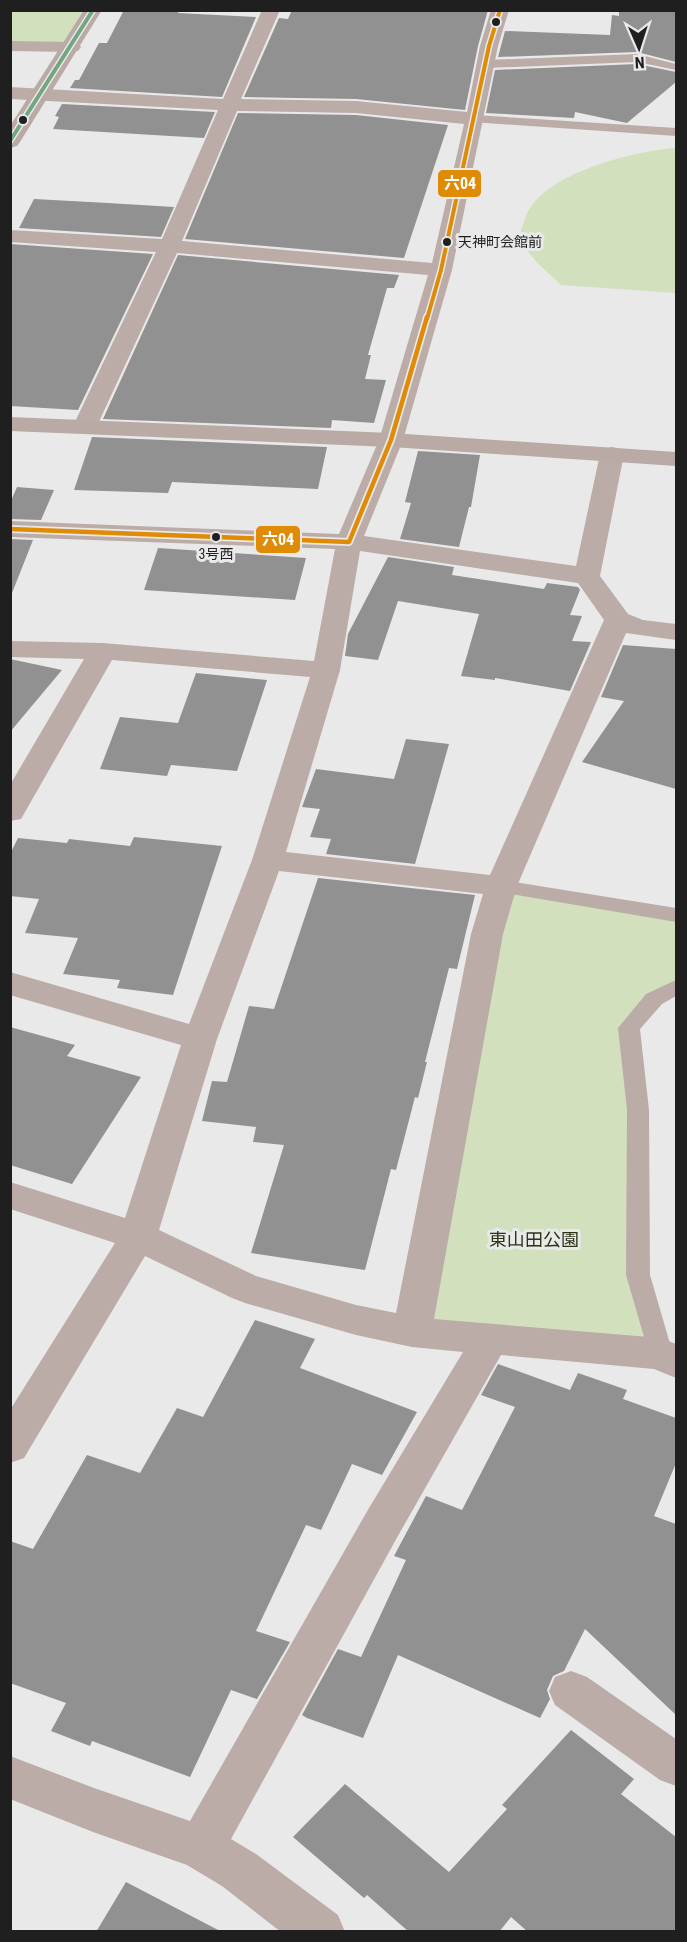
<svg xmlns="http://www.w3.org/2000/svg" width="687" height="1942" font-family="'Roboto Condensed','Noto Sans JP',sans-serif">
  <rect width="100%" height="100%" fill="#e9e9ea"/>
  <path fill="#d2e0bd" d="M11,11h74l-16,35h-58z
    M676,148v145l-115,-8c-15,-15 -40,-32 -40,-55 1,-4 4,-10 5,-14 17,-43 108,-65 150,-68z
    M501,886l175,29v72l-22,12 -15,16 -2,193 24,146 -249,-22z"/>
  <path fill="#929191" d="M124,10h55l-1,3 78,4 -34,80 -152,-9 5,-8h4l20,-37h8z
    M292,10h196l-10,36 -13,64 -109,-11 -112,-2 35,-79 9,1z
    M619,10h57v52l-39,-10 -139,5 7,-26 105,4 2,-20 7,1z
    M637,64l39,8v10l-49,41 -52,-11 -1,6 -88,-5 9,-43z
    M62,104l153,8 -11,26 -151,-9 6,-12 -4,-1z
    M238,113l118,2 92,10 -44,133 -219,-19z
    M34,199l74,4 66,4 -13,30 -142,-9z
    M10,244l143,10 -75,156 -68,-4z
    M178,255l221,20 -5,13h-7l-19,67h3l-6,24 21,1 -12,43 -42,-3 -1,8 -228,-9z
    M92,437l235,10 -9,42 -146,-7 -4,11 -94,-3z
    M418,451l62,4 -9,52h-2l-10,40 -59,-8 11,-36 -6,-1z
    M17,487l37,3 -13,30 -31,-1v-16z
    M10,539l23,1 -21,53 -2,-1z
    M158,548l148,10 -11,42 -151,-10z
    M388,557l66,10 -2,8 92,14 3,-6 31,4 2,3 -10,25 12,1 -10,25 19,1 -21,49 -75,-13v2l-34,-4 18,-62 -81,-13 -20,59 -33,-4 3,-22z
    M623,645l53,4v140l-94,-27 42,-61 -23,-4z
    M10,659l52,11 -52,62z
    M196,673l71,7 -30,91 -66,-6 -4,11 -67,-7 20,-52 58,6z
    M406,739l43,5 -34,120 -89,-10 5,-15 -21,-2 10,-28 -18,-2 14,-38 78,10z
    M134,837l88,9 -49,149 -56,-7 3,-8 -57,-6 15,-36 -53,-5 14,-34 -29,-3v-42l8,-16 49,5 2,-4 61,7z
    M318,878l157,17 -18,74 -8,-1 -24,94h2l-9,36 -3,-1 -19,73 -5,-1 -26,101 -114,-17 33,-108 -31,-3 3,-15 -54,-6 10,-40 15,1 22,-76 25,3z
    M10,1027l65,18 -8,11 74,21 -69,107 -62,-19z
    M255,1320l60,19 -15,29 117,44 -35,63 -30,-11 -31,66 -15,-5 -50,106 34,11 -33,57 -26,-9 -41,87 -98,-36 -2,5 -39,-15 15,-28 -56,-20v-142l23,8 54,-94 53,18 37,-65 26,9z
    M498,1364l72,26 8,-17 49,17 -4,9 53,19v45l-22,53 22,8v191l-91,-86 -21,42 -11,5 -6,14 3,9 -10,19 -142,-63 -35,83 -56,-20 -5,-3 36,-66 23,8 45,-97 -12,-4 32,-60 36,14 53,-103 -34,-12z
    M571,1730l63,49 -13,15 55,43v95h-148l-17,-15 -12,15h-90l-42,-37 -3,3 -71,-61 52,-53 104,88 58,-63 -5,-4z
    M126,1882l96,50h-126z"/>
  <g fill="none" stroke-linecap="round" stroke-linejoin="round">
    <path fill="#bbaca8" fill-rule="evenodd" d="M637,54l39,10v6l-39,-8 -150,6 -6,-4 6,-4z
      M475,115l201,13v8l-205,-14 -2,-3 2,-3z
      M501,880l175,28v14l-182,-31 -3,-5 3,-5z
      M676,980v16l-14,8 -22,25 9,81 1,165 23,79 -3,7 -9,3 -9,-3 -3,-7 -23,-79 1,-165 -9,-82 28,-34z"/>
    <path fill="#bbaca8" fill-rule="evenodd" d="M262,10h18l-39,89 115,2 111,11 13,-66 11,-36h18l-11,36 -46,224 -49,170 -39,96 212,30 24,-112 3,-5 9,-2 9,2 3,5 -24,122 28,38 15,6 33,4v16l-50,-7 -109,253 -14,48 -69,385 227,19 15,6v34l-22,-9 -153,-14 -102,179 -168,305 25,15 82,61 7,17h-64l-59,-46 -35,-21 -94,-33 -83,-33v-43l84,32 96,33 179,-313 94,-156 -51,-5 -56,-12 -111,-32 -13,-5 -87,-42 -121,202 -14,5v-53l105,-167 -105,-34v-27l115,36 56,-173 -171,-50v-23l179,52 63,-164 58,-183 -198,-17 -87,152 -4,7 -11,2v-36l74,-126 -74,-2v-16l93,2 211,18 21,-112 -325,-12v-16l329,13 40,-94 49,-165 -251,-22 -80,173 -3,5 -9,2 -9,-2 -3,-5 83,-174 -146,-10v-12l152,9 56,-129 -208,-11v-12l213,12zM237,111l119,2 108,11 -32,139 -250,-22zM360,551l218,32 26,37 -114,255 -204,-23 54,-182zM279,871l204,23 -12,40 -75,379 -40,-8 -100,-29 -97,-46 58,-191z
      M10,41l62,1 6,1 3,4 -3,4 -6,1 -62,-1z
      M571,1671l16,6 89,62v47l-16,-6 -105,-75 -6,-14 6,-14z"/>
    <path fill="#b9aaa6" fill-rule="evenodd" d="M84,10h18l-82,132 -3,4 -7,2v-22z
      M10,417l381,16 285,19v14l-285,-19 -381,-16z"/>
    <g stroke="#e9e9ea" stroke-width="7">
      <path id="bus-1-far1" d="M427,319l14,-49 48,-224 11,-36"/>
    </g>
    <g stroke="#e9e9ea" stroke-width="8">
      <path id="bus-1" d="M10,529l339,13 42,-102 36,-123"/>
    </g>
    <g stroke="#e9e9ea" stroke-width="7">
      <path id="bus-2" d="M10,141l83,-131"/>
    </g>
    <use href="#bus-1-far1" stroke="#e08b06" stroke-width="4"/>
    <use href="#bus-1" stroke="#e08b06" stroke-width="4.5"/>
    <use href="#bus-2" stroke="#73a580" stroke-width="4"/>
  </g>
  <g fill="#1f1f20" stroke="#e9e9ea" stroke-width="2">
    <circle cx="496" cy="22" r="5"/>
    <circle cx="23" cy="120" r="5"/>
    <circle cx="447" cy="242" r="5"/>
    <circle cx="216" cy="537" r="5"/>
  </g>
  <g text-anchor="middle" stroke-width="6" stroke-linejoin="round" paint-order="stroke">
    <g font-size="14" fill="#1f1f20" stroke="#e9e9ea" text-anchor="start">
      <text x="458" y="247">天神町会館前</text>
      <text x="216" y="559" text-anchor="middle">3号西</text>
    </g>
    <g font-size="18" fill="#293513" stroke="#e9e9ea">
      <text x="534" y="1246">東山田公園</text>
    </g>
  </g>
  <g stroke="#e9e9ea" stroke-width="2">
    <rect x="437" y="169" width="45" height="29" rx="6" fill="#e08b06"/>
    <rect x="255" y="525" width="46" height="29" rx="6" fill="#e08b06"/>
  </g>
  <g font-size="16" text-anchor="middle" font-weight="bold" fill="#fff">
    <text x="460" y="189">六04</text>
    <text x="278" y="545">六04</text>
  </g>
  <rect width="687" height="1942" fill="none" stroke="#1f1f20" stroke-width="24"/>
  <g transform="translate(639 48) rotate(177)" stroke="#e9e9ea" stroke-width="4.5" paint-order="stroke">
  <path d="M0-4.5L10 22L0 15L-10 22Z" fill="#1f1f20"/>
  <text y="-9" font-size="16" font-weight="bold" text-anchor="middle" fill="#1f1f20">N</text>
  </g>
</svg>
